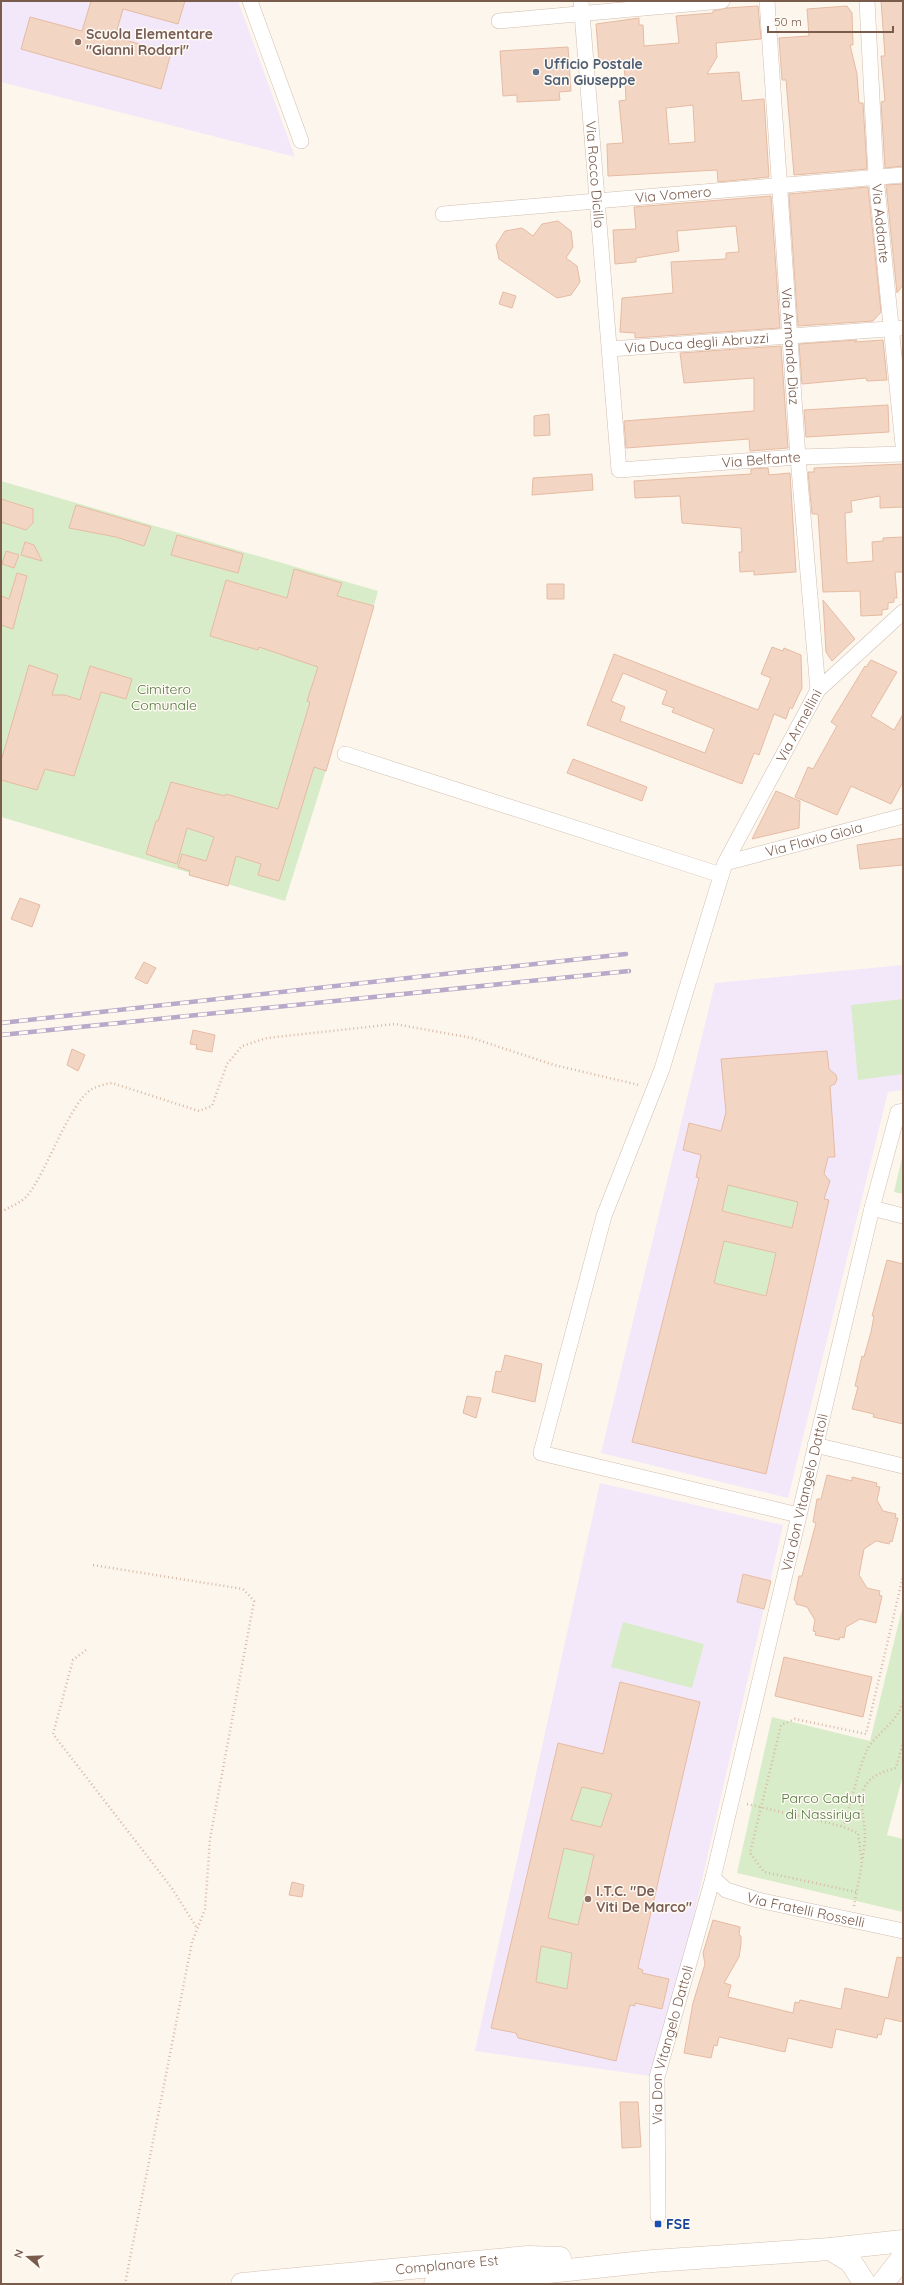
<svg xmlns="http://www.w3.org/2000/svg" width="904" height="2285" font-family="Quicksand,sans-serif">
  <rect width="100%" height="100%" fill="#fdf6ec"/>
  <path fill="#f3e8fa" d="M1,1h237l57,156 -294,-75z
    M903,965v125l-15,2 -100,406 -187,-45 114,-470z
    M600,1483l183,42 -126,552 -182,-26z"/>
  <path fill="#d8ecc9" d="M1,481l377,110 -39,138 -54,172 -284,-84z
    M903,999v75l-45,6 -7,-75z
    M903,1153v41l-9,-2z
    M728,1185l70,17 -6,26 -70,-17z
    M715,1239l70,16 -10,43 -70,-17z
    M903,1605v170l-16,60 16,4v73l-166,-39 35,-156 98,24z
    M623,1622l81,22 -12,44 -81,-21z
    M582,1787l30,7 -11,33 -30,-7z
    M564,1848l30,7 -16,70 -30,-7z
    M541,1946l31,7 -5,36 -31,-7z"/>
  <path fill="#f3d5c3" stroke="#e6bba3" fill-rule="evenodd" d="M91,1h94l-7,23 -55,-15 -8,28 56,16 -10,36 -140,-40 9,-32 52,14z
    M881,1h22v165l-18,2 -4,-66 4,-1 -4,-45h4z
    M758,6l3,33 -45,4 1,14 -10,17 32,-2 3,29 22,-2 5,78 -51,5 -1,-12 -109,6 -1,-32 16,-1 -4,-42 7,-1 -2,-40 -25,2 -3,-38 43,-6v7h4l1,21 35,-3 -3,-27 37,-3v-2l14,-3zM693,105l2,37 -26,2 -3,-36z
    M847,6l5,7 1,32h-3l7,29 2,29h4l4,66 -73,6 -8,-95h-4l-3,-42 30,-2 -2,-27z
    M568,47l3,44 -12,1 1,8 -43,2v-7l-14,1 -3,-45z
    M903,184v101l-6,8 -11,-108z
    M868,187l13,125 -8,9 -75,5 -9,-132z
    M771,196l9,132 -145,10v-5l-15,-1 2,-34 51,-5 -2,-31 55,-3v-6l13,-1 -3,-26 -59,5 2,20 -43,7v4l-21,2 -2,-34 23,-1 -2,-22z
    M558,221l13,10 2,16 -7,11 11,8 3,16 -9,13 -14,3 -58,-39 -3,-14 9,-14 17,-3 11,8 9,-12z
    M503,292l13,4 -4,12 -13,-4z
    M857,340l-2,2 28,-2 4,40 -20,1 -1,-3 -64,6 -3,-40z
    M781,346l7,102 -38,3 -1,-12 -123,9 -2,-27 130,-10v-33l-70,5 -4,-30z
    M888,405l1,27 -83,5 -2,-27z
    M549,414l1,21 -16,1v-20z
    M903,464v43l-23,1v-12l-29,5 1,11 -7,1 2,50 26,-2 -1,-19 11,-1v-3l20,-1v35h-8l2,26h-3v4l-6,1v6l-6,1v5l-21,1 -1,-25 -37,1 -5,-78h-6l-4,-42h6v-4z
    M768,468l1,7 21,-2 6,99 -42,3v-4l-14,1 -1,-20h3l-1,-24 -59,-5 -2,-27 -45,2 -1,-17 117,-7v-5z
    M592,474l1,16 -61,5 1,-17z
    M1,499l32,10v14l-7,7 -25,-8z
    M76,505l75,22 -7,19 -28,-9 -47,-9z
    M177,535l66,19 -5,19 -67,-18z
    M25,542l9,3 8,16 -21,-6z
    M6,551l13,4 -5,13 -12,-4z
    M294,569l48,14 -5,13 37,10 -48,165 -12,-4 -35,114 -21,-6 3,-11 -25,-8 -8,30 -39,-11 1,-4 -12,-4 4,-13 24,7 8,-24 -27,-9 -10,36 -31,-10 10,-33h2l13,-39 38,10 16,4 1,-2 52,15 32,-107 -3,-1 11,-34 -59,-20 -1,3 -48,-14 16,-56 61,18z
    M17,573l10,3 -14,53 -12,-4v-29l8,3z
    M547,584h17v15h-17z
    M823,600l32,39 -23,22 -6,-9z
    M772,647l11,4 1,-3 17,7 1,33 -10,21 -2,-2 -4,12 -12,-5 -15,41 -5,-2 -12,31 -155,-59 27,-71 144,56 13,-32 -10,-4zM623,673l44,18 -5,13 12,4 -2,4 42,17 -9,24 -85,-32 5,-14 -14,-6z
    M871,660l26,12 -26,44 23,14 9,-16v68l-12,22 -40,-18 -14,29 -42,-18 13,-30 5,2 24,-43 -6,-4 34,-56 1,1z
    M29,665l29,10 -6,20h13l15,5 10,-34 42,13 -6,20 -25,-7 -27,84 -29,-7 -8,21 -36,-10v-19z
    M573,759l74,28 -5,14 -75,-28z
    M776,791l24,10 -1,27 -47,11z
    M903,838v27l-43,4 -3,-24z
    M20,898l20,7 -8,22 -21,-8z
    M144,962l12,6 -9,16 -12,-6z
    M193,1030l22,5 -3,17 -16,-3 1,-4 -7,-1z
    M72,1049l13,6 -7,16 -11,-6z
    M827,1051l2,18 7,6 1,4 -2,5 -5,2 5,71h-7l-4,17 6,7 -6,18 5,1 -63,274 -134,-32 67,-264 -3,-1 5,-22 -18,-5 6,-27 32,8 5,-19 -5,-53zM728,1185l70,17 -6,26 -70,-17zM724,1241l52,12 -10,43 -52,-13z
    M887,1260l16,4v160l-30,-7 1,-3 -22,-5 6,-22 -3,-1 7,-30 2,1 7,-25 3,-16h-2z
    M505,1355l37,9 -7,38 -43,-10 4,-21 5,1z
    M467,1396l14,2 -5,20 -13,-5z
    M827,1475l25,6v-4l25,6 -1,3 4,1 -3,13 6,11 13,3 -1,4h3l-6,24 -2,-1 -1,3 -13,-3 -12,8 -5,26 8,13 13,3 -1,4 3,1 -6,27 -16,-4 -14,8 -2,11 -4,-1 -1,3 -24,-5 1,-3 -3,-1 2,-11 -8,-13 -11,-3v-3l-2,-1 5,-24h3l14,-53 -3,-1 4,-23h4z
    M743,1574l28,7 -7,28 -27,-7z
    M784,1657l88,20 -9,40 -88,-21z
    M620,1682l80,20 -62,266 5,2 -1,3 27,6 -7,30 -27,-6v3l-5,-1 -14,56 -98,-23 -2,-5 -25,-5 67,-285 45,11zM582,1787l30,7 -11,33 -30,-7zM564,1848l30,7 -16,70 -30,-7zM541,1946l31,7 -5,36 -31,-7z
    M292,1882l12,3 -2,12 -13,-2z
    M713,1920l27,7 -1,8 2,1v8l-2,13 -15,26 7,2 -3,12 65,16 2,-11 4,1 1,-3 41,9 4,-21 43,10 9,-41 6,1v64l-18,-4 -4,17 -3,-1 -1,4 -41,-9 -4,19 -44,-10 -3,14 -66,-15 -2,9 -3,-1 -3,13 -27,-5 9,-50 12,-39 -2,-11z
    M620,2102h18l3,45 -19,1z"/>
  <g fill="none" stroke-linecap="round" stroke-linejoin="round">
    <g stroke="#d1beb0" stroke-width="16">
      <g id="street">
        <path d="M250,1l51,140"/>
        <path id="s1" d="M581,1l38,469 179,-13 105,-3"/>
        <path id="s2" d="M767,1l31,456 20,233"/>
        <path id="s3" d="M867,1l9,176 27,268"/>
        <path d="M499,21l223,-20"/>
        <path id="s4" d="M443,214l460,-39"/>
        <path id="s5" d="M610,349l292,-21"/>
        <path d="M345,754l376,121"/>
        <path id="s6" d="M725,863l178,-47"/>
        <path d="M872,1208l31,8"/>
        <path d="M815,1445l88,21"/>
        <path id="s7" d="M798,1515l-257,-62 63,-237 58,-147 63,-206 93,-173 85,-78"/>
        <path id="s8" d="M713,1878l13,12 32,10 145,31"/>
        <path id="s9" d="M658,2216l-1,-139 56,-199 159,-670 26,-96 5,-1"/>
      </g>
    </g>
    <g stroke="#d6c0b0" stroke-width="23">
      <g id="secondary">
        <path d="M830,2249l21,13 14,22"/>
        <path id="s10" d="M242,2284l286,-27 32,1"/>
        <path d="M435,2284l218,-23 177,-12 73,-8"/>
        <path d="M882,2284l21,-27"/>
      </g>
    </g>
    <path stroke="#d9b8a5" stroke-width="2.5" stroke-dasharray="1 3" stroke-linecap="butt" d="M1,1212c8,-5 20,-9 26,-16 20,-24 42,-93 65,-107 6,-3 13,-5 20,-6l87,28 13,-5 15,-42 15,-18 25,-8 128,-14 77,14 82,27 85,20
      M93,1565l150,24 11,12 -44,238 -5,70 -13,33 -67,342
      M86,1650l-13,10 -20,74 118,153 26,41
      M747,1804l94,22 17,7 4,30 -8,43
      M841,1826l4,-4c5,-15 17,-68 25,-77 12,-16 28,-24 33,-44
      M863,1858c0,-7 2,-14 2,-21 -1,-35 -16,-57 31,-69l7,-26
      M856,1892l-92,-20 -14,-19 31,-128 14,-6 71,15 37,-158"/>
    <use href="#street" stroke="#fff" stroke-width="15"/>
    <use href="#secondary" stroke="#fff" stroke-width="22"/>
    <g stroke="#b9a8c9" stroke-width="4.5">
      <path id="rail" d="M1,1023l625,-69
        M1,1035l628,-64"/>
    </g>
    <use href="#rail" stroke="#fffaf3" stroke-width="3" stroke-dasharray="9" stroke-linecap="butt"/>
  </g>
  <g fill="#8d6e63" stroke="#fffaf3" stroke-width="1.5">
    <circle cx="78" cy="42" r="4"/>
    <circle cx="588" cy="1899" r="4"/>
  </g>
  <circle fill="#5c6f8a" stroke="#fffaf3" stroke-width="1.5" cx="536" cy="72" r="4"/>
  <rect fill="#1a4fb4" stroke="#fffaf3" stroke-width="1.5" x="654" y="2220" width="8" height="8" rx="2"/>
  <g text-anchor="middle" stroke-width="3" stroke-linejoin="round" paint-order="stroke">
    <g font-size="14" font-weight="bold" fill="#785e54" stroke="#fffaf3" text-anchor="start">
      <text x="86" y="39">Scuola Elementare<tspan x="86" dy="16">"Gianni Rodari"</tspan></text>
      <text x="596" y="1896">I.T.C. "De<tspan x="596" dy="16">Viti De Marco"</tspan></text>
    </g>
    <g font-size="14" font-weight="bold" fill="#4e5e75" stroke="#fffaf3" text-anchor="start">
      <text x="544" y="69">Ufficio Postale<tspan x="544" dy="16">San Giuseppe</tspan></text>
    </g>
    <g font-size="14" fill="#7a5c4d" stroke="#fffaf3">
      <text dy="5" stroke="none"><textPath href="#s1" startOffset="174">Via Rocco Dicillo</textPath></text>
      <text dy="5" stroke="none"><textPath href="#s4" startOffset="231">Via Vomero</textPath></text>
      <text dy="5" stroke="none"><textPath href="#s3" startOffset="223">Via Addante</textPath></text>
      <text dy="5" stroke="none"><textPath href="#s5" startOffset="87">Via Duca degli Abruzzi</textPath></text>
      <text dy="5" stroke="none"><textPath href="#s2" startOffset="346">Via Armando Diaz</textPath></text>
      <text dy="5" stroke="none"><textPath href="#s1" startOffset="613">Via Belfante</textPath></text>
      <text dy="5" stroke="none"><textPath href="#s7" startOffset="1039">Via Armellini</textPath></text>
      <text dy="5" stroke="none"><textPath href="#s6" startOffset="92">Via Flavio Gioia</textPath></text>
      <text dy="5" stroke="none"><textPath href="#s9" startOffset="742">Via don Vitangelo Dattoli</textPath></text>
      <text dy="5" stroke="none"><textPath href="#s8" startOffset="100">Via Fratelli Rosselli</textPath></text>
      <text dy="5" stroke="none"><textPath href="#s9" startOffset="173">Via Don Vitangelo Dattoli</textPath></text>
      <text dy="5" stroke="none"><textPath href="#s10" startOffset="206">Complanare Est</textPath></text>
    </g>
    <g font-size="14" fill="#537a41" stroke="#fffaf3">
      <text x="164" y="694">Cimitero<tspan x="164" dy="16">Comunale</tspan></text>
      <text x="823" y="1803">Parco Caduti<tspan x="823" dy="16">di Nassiriya</tspan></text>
    </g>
    <g font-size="14" font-weight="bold" fill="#164399" stroke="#fffaf3" text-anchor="start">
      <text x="666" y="2229">FSE</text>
    </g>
  </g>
  <rect width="904" height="2285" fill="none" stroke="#7a5c4d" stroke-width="4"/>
  <g transform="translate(28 2257) rotate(289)" stroke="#fffaf3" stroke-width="3" paint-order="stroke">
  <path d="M0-3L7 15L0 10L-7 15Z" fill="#7a5c4d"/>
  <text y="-6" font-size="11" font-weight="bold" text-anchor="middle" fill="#7a5c4d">N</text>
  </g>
  <path d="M768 26v6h125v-6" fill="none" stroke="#7a5c4d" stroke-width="2"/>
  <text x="774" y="26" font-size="12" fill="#7a5c4d" stroke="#fffaf3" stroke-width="3" paint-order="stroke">50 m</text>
</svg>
